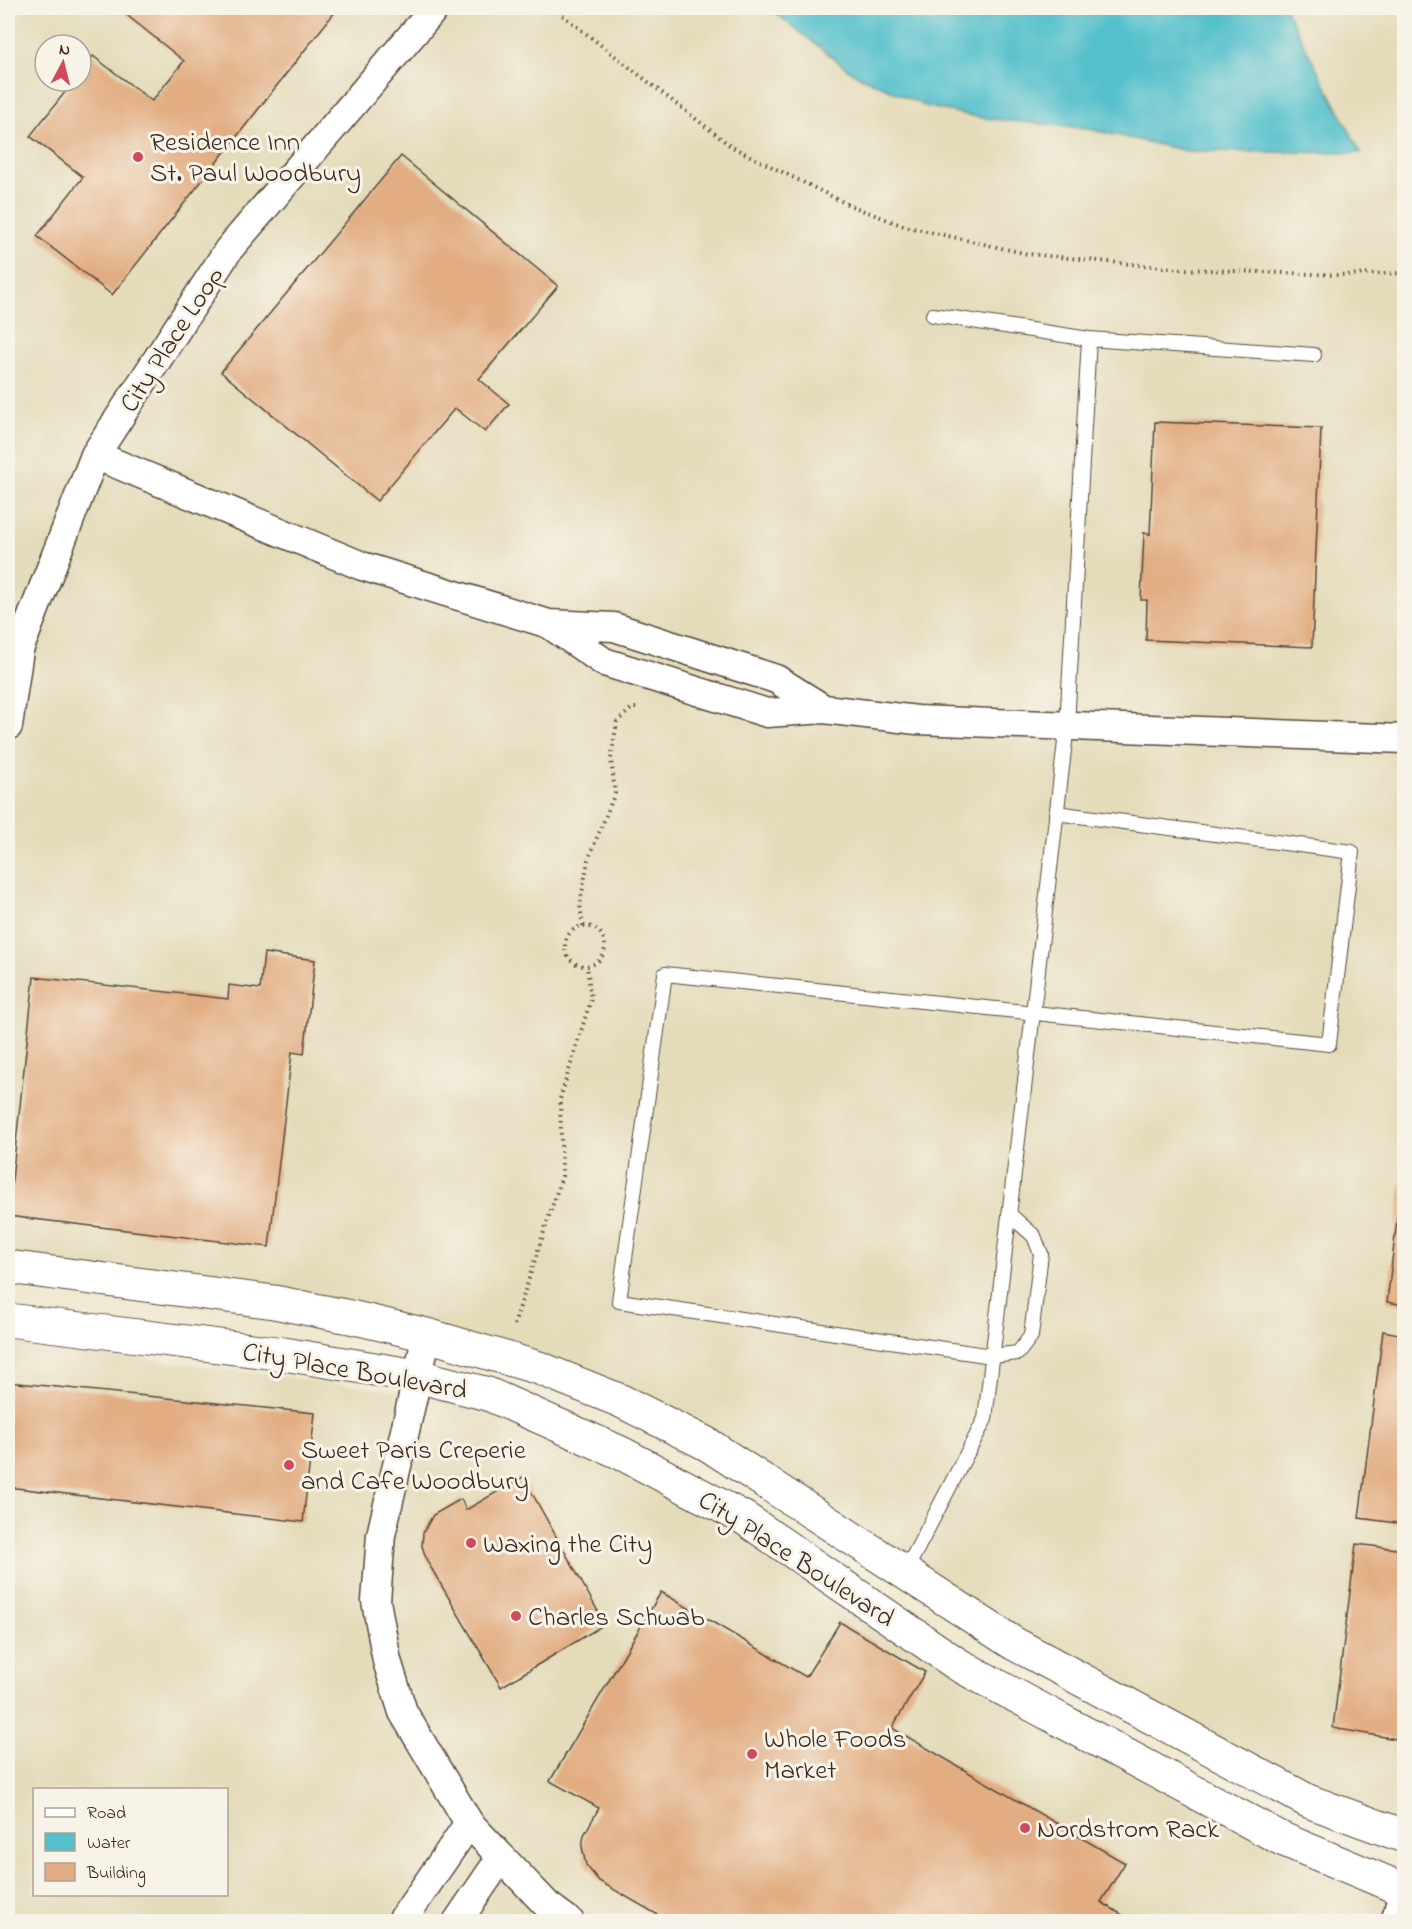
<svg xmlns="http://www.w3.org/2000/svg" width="1412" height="1929" font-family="'Indie Flower',sans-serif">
  <rect width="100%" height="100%" fill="#f7f3e8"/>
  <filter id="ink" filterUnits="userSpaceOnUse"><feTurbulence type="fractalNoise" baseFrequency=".0167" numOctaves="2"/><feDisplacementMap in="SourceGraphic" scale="12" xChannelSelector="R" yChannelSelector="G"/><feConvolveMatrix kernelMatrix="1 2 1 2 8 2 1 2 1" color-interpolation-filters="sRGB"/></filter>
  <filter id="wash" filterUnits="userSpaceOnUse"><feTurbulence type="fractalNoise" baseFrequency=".008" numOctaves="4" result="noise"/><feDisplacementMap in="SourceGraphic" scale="24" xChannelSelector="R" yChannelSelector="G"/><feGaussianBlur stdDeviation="1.35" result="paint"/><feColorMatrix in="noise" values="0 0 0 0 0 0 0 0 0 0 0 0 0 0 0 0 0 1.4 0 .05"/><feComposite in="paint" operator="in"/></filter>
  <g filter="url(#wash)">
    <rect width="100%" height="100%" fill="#f0e9d2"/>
    <path fill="#e4dbba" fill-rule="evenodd" d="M8,8h1396v1819l-48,-18 -250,-128 -477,-288 -621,-135zM45,45h36v36h-36z
      M8,1341l449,58 117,43 830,457v23h-1396zM34,1790h192v104h-192z"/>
    <path fill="#53c0cc" stroke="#477575" stroke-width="1.5" d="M769,8h516l76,145 -174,-2 -103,-23 -102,-10 -57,-12 -72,-33z"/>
    <g id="blocks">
      <path fill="#e2ad82" d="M118,8h220l-226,287 -75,-59 46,-59 -53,-41 44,-55h7v-9l12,-16 59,45 32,-40z
        M401,156l157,130 -79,93 30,25 -24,28 -30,-24 -78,93 -156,-129z
        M1155,422l166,6 -9,219 -166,-7 1,-40h-6l3,-67 6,1z
        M264,953l51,7 -11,94 -12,-2 -23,195 -261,-31 26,-239 194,22 1,-14 31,4z
        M1403,1170h1v135l-17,-3z
        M1383,1331l21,4v189l-45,-6z
        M8,1382l307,31 -12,109 -295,-35z
        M523,1477l82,147 -104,63 -74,-126 -5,-15 1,-13 10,-18 28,-16 5,11z
        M1356,1544l48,6 -2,190 -69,-12z
        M661,1592l145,85 34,-55 85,50 -33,56 233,135 -24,39 33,20h-464l-71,-41 -13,-16 -4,-18 2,-12 15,-27 -49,-27z"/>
    </g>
  </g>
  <g filter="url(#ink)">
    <use href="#blocks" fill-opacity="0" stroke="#564739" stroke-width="1.5"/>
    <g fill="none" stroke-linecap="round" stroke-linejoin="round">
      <g stroke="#564739" stroke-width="16">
        <path id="service" d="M933,315l156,24
          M1009,1214l25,22 7,18 -10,82 -13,17 -26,3 -373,-55 46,-327 664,70 23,-192 -296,-39
          M904,1574l81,-155 82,-694 22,-386 225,16"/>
      </g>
      <g stroke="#564739" stroke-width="31">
        <path id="minor" d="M95,455l267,111 187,58 65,3 162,52 48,30
          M549,624l55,38 163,51 57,-4 93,11 487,19
          M8,726l11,-76 76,-195 134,-206 206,-241
          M427,1335l-46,200 -5,66 11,60 16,51 66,111 78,82 23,17
          M401,1922l68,-99
          M457,1922l43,-63
          M1395,1922l9,-32"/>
      </g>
      <g stroke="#564739" stroke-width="35">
        <path id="tertiary" d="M8,1267l266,35 81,16 72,17 112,33 82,33 86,43 306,199 295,158 96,35
          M8,1320l276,34 133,22 71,18 133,59 123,65 213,146 122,66 203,109 122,51"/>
      </g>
      <path stroke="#564739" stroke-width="4" stroke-dasharray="1.5 4.5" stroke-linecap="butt" d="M553,8l179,139 117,58 55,21 124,28 154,15 155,6 67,-2
        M583,926l-3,-21 8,-45 27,-67 -4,-34 6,-37 15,-14h7
        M565 946a20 20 0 1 1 40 0a20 20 0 1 1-40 0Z
        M514,1325l48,-149 -2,-77 31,-100 -4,-33"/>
      <use href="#service" stroke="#fff" stroke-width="14"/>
      <use href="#minor" stroke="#fff" stroke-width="28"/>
      <use href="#tertiary" stroke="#fff" stroke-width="33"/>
    </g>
  </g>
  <g fill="#d1495b" stroke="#f7f3e8" stroke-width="2">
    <circle cx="138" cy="157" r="6"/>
    <circle cx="289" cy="1465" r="6"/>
    <circle cx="471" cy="1543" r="6"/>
    <circle cx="516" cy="1616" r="6"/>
    <circle cx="752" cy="1754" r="6"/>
    <circle cx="1025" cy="1828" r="6"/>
  </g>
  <g text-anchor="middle" stroke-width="6" stroke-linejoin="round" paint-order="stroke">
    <g font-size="27" fill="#3b2a1e" stroke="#f7f3e8" text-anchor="start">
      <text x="150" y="150">Residence Inn<tspan x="150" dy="31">St. Paul Woodbury</tspan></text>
      <text x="301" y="1458">Sweet Paris Creperie<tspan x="301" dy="31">and Cafe Woodbury</tspan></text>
      <text x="483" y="1552">Waxing the City</text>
      <text x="528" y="1625">Charles Schwab</text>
      <text x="764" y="1747">Whole Foods<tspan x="764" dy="31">Market</tspan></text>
      <text x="1037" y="1837">Nordstrom Rack</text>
    </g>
    <g font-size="27" fill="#3b2a1e" stroke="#f7f3e8">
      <text transform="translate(171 339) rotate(-57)" y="9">City Place Loop</text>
      <text transform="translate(355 1370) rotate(10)" y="9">City Place Boulevard</text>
      <text transform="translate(797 1558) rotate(33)" y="9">City Place Boulevard</text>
    </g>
  </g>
  <rect width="1412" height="1929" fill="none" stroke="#f7f3e8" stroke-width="30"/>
  <rect x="33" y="1788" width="195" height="108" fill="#f7f3e8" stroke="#aca397" stroke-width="1.5"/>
  <rect x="45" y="1808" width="30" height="9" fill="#ffffff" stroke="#aca397" stroke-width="1.5"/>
  <text x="87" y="1818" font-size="18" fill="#3b2a1e">Road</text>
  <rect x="45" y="1833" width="30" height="18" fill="#53c0cc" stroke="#aca397" stroke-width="1.5"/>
  <text x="87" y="1848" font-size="18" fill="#3b2a1e">Water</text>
  <rect x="45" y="1863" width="30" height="18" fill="#e2ad82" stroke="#aca397" stroke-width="1.5"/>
  <text x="87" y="1878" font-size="18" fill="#3b2a1e">Building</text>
  <g transform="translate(63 63) rotate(7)"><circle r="28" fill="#f7f3e8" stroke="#aca397" stroke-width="1.5"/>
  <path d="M0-4.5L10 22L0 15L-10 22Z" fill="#d1495b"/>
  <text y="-9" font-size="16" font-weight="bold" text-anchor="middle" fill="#3b2a1e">N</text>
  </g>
</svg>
